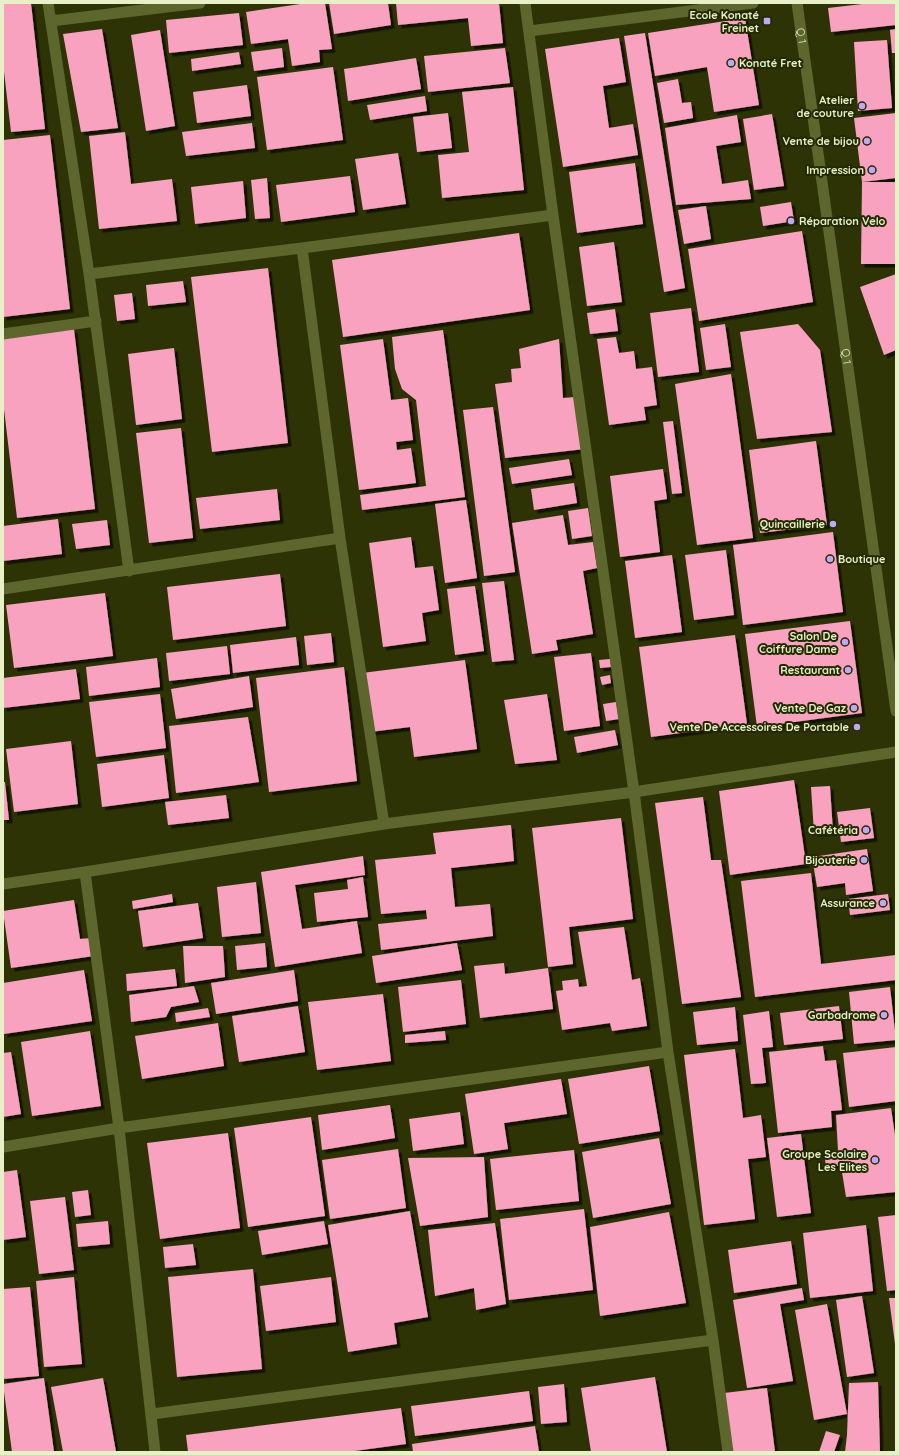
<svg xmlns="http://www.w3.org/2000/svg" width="899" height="1455" font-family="Quicksand,sans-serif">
  <defs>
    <filter id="shadow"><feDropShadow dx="3.5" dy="3.5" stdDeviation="0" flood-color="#0009"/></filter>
  </defs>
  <rect width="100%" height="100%" fill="#2d3305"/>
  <path fill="#f9a2c0" filter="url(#shadow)" d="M3,3h28l14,126 -34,3 -8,-69z
    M307,3h18l7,46 -13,1 1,12 -28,4 -4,-27 -37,5 -5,-32z
    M329,3h59l3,22 -57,9z
    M396,3h103l4,40 -32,3 -3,-28 -70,7z
    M871,3h25v22l-65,7 -3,-24z
    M239,13l4,32 -74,8 -3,-33z
    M745,18l14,87 -45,7 -7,-45 -52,9 -7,-43z
    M102,29l16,99 -37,4 -18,-98z
    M896,29v24h-4l-2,-23z
    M160,30l15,96 -29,5 -15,-96z
    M645,33l40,255 -21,4 -40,-256z
    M619,38l7,44 -23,4 6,42 24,-4 5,31 -75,12 -18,-118z
    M887,40l5,68 -34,3 -4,-69z
    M282,48l2,19 -30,4 -3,-19z
    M505,48l5,35 -82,9 -4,-36z
    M239,52l2,12 -49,7 -1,-12z
    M416,58l5,31 -73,12 -4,-32z
    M333,67l10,73 -76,10 -10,-73z
    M678,79l4,24 9,-1 2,16 -29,5 -7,-40z
    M247,85l4,31 -54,7 -4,-31z
    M513,87l11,103 -82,8 -4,-43 31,-3 -7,-60z
    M425,96l2,15 -57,9 -3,-15z
    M448,113l4,35 -35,4 -4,-35z
    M896,113v65l-34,4 -8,-64z
    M772,114l12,72 -30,4 -11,-71z
    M737,115l4,27 -25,4 6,38 26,-4 3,19 -75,6 -11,-77z
    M252,123l3,25 -69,8 -4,-24z
    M125,132l6,52 41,-5 5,42 -78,8 -10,-93z
    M50,135l20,174 -67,8v-177z
    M398,153l8,51 -43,6 -8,-51z
    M635,163l8,61 -66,9 -8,-61z
    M350,176l5,36 -74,10 -5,-37z
    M267,178l3,40 -15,1 -4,-39z
    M243,181l3,37 -51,6 -4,-37z
    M862,182h34v82h-35z
    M791,202l3,19 -31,5 -3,-19z
    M706,206l5,33 -27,5 -6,-34z
    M802,231l11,71 -114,19 -11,-72z
    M519,233l11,77 -187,27 -11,-77z
    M614,242l8,60 -35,4 -8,-59z
    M268,268l20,175 -76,9 -21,-175z
    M896,274v76l-12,5 -24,-68z
    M183,281l3,21 -38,4 -2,-21z
    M132,293l3,26 -18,2 -3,-26z
    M691,308l8,64 -41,5 -8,-64z
    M615,309l3,22 -28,3 -3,-21z
    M725,324l6,43 -25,3 -6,-42z
    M798,324l22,26 12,82 -75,7 -17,-107z
    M74,329l21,180 -78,9 -14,-117v-64z
    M443,330l22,167 -103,13 -2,-15 66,-9 -10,-86 -14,-11 -7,-20 -3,-32z
    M616,337l3,16 15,-2 2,18 16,-2 5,38 -13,2 2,13 -37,5 -12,-86z
    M383,339l8,61 17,-2 5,42 -17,2 1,8 14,-2 5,35 -57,7 -19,-145z
    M559,339l4,59 12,-1 10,52 -80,9 -10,-74 17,-2 -1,-13 10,-1 -2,-19z
    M174,348l8,71 -46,6 -8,-71z
    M731,374l22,164 -56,7 -22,-161z
    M493,407l22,165 -31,4 -21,-166z
    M673,421l9,72 -10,1 -9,-72z
    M181,428l12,110 -44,5 -13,-110z
    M816,441l11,84 -67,8 -11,-83z
    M569,459l3,16 -60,9 -3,-16z
    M663,469l4,30 -13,2 6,51 -40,5 -10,-81z
    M574,483l3,20 -43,7 -3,-21z
    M277,489l3,31 -80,9 -4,-31z
    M466,500l11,78 -32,5 -10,-79z
    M588,508l4,28 -20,3 -4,-28z
    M563,515l5,30 25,-3 4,26 -14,3 10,63 -37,6 2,10 -26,4 -20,-131z
    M58,519l4,35 -59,7v-35z
    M107,520l3,25 -34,4 -4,-25z
    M833,532l10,80 -100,13 -10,-80z
    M411,537l4,31 18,-2 6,44 -17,3 4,28 -43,6 -14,-104z
    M726,550l8,65 -40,5 -9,-65z
    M672,555l10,77 -47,6 -10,-77z
    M280,574l6,52 -113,14 -6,-53z
    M504,581l10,79 -22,2 -10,-79z
    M475,586l9,65 -29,4 -8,-66z
    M105,593l8,63 -99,12 -8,-63z
    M850,621l12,92 -105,14 -12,-93z
    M331,633l3,29 -27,3 -3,-29z
    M735,635l12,89 -96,13 -12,-90z
    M296,637l3,28 -66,8 -3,-28z
    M227,646l3,28 -61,7 -3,-28z
    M591,653l9,73 -36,5 -10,-74z
    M157,658l3,29 -71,9 -3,-29z
    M610,659l1,8 -11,1 -1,-8z
    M465,660l12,89 -63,8 -4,-30 -40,5 -8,-59z
    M344,667l13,114 -88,11 -13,-114z
    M76,669l4,30 -77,9v-30z
    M610,675l1,8 -9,2 -2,-8z
    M249,676l4,31 -77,12 -5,-30z
    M160,694l6,54 -70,9 -7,-55z
    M547,694l10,66 -42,4 -11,-64z
    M616,702l3,17 -13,2 -3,-17z
    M248,717l11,65 -83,11 -7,-67z
    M615,730l3,15 -41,8 -3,-16z
    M71,741l7,63 -64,8 -8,-63z
    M164,755l5,43 -67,9 -5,-43z
    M794,780l12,84 -76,11 -11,-84z
    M3,782h2l4,38h-6z
    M830,786l3,46 -19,1 -3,-46z
    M226,795l3,23 -61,7 -3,-23z
    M703,797l8,63h10l20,137 -59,7 -27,-201z
    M870,808l4,30 -33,4 -4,-30z
    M621,818l12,101 -64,8 4,37 -25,3 -16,-139z
    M511,825l3,36 -63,7 4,39 35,-3 3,32 -112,14 -3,-26 49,-5 -1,-9 -45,4 -6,-54 61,-6 -3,-21z
    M867,849l6,42 -27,4 -1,-12 -28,4 -5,-30z
    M363,856l2,19 -70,10 7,44 55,-8 5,32 -87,14 -14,-95z
    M811,873l10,91 75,-9v25l-141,17 -14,-116z
    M363,877l5,40 -51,5 -3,-29 34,-4 -1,-9z
    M256,882l5,51 -39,4 -5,-50z
    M172,894l1,8 -40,7 -1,-8z
    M888,894l2,16 -40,5 -2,-16z
    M74,900l6,39 11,-1 3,18 -83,12 -8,-57z
    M198,903l5,35 -60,9 -5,-36z
    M624,927l8,53 8,-2 7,48 -35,5 -2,-8 -48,7 -6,-39 7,-1 -1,-9 16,-2 1,8 8,-1 -9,-54z
    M265,943l2,24 -30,3 -2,-24z
    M457,943l5,27 -86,13 -4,-27z
    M183,946h40l2,31 -40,6z
    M504,963l1,11 43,-6 5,41 -73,9 -6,-52z
    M175,969l2,17 -50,5 -1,-17z
    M84,970l8,51 -88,13 -1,-51z
    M294,970l4,31 -82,13 -5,-31z
    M461,980l5,44 -63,8 -5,-45z
    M194,986l5,16 -28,5 -5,10 -35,5 -2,-27z
    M890,987l6,53 -42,4 -5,-52z
    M383,994l8,67 -74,9 -9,-68z
    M298,1006l7,46 -66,10 -7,-46z
    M839,1006l4,33 -59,6 -4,-32z
    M735,1007l3,34 -41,4 -4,-33z
    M208,1008l2,9 -34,5 -1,-9z
    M769,1011l4,36 -11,1 4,35 -15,1 -8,-69z
    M218,1023l6,43 -82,13 -7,-43z
    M90,1031l11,75 -69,10 -11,-74z
    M445,1031l1,9 -41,3v-8z
    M823,1046l2,15 11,-1 6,50 -11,1 1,16 -54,6 -9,-81z
    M896,1047v54l-47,6 -6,-54z
    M735,1049l8,69 18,-3 5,42 -18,2 7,60 -51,6 -20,-170z
    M11,1052l10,62 -18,3v-64z
    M649,1066l11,65 -81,13 -11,-65z
    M561,1079l6,35 -63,9 4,26 -34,5 -9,-60z
    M390,1105l5,33 -73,12 -4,-35z
    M891,1108l5,34v50l-50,5 -5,-31h-15l-2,-13 14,-2 -2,-36z
    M460,1112l4,32 -51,7 -4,-32z
    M311,1117l14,99 -77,11 -14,-99z
    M228,1133l12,95 -80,11 -13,-96z
    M801,1134l10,79 -34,4 -10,-79z
    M659,1138l12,66 -78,14 -11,-66z
    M398,1149l8,59 -76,11 -8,-59z
    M574,1150l5,51 -83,9 -6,-51z
    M484,1157l4,60 -68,9 -12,-68z
    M17,1170l9,67 -23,3v-68z
    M88,1190l3,25 -16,2 -3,-25z
    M65,1197l9,73 -35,4 -9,-73z
    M584,1209l9,81 -84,10 -9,-81z
    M410,1211l18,106 -34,6 3,21 -49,8 -20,-127z
    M669,1212l17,91 -86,13 -10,-89z
    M896,1215v75l-9,1 -9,-74z
    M108,1221l2,23 -32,3 -2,-23z
    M324,1221l4,23 -66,11 -4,-24z
    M495,1223l11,81 -30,6 -2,-22 -39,8 -7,-66z
    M866,1225l7,66 -63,7 -7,-65z
    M791,1241l6,43 -63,9 -6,-43z
    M193,1244l3,21 -31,3 -2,-21z
    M253,1269l9,100 -85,8 -9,-100z
    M74,1277l8,87 -38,3 -8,-86z
    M331,1277l5,45 -70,9 -6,-45z
    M30,1287l9,89 -36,3v-90z
    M802,1288l2,12 -24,4 13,77 -46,7 -14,-88z
    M862,1296l12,77 -27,4 -11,-77z
    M889,1298h7v46h-1z
    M827,1304l20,110 -33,6 -19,-110z
    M655,1377l12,75h-76l-10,-64z
    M44,1378l10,74h-42l-9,-68z
    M103,1378l13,74h-53l-12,-65z
    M878,1382l2,70h-35l2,-17 2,-52z
    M564,1384l3,38 -26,2 -3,-37z
    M767,1388l8,64h-43l-8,-59z
    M529,1391l4,30 -118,15 -4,-30z
    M401,1408l5,36 -59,8h-159l-2,-17z
    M535,1426l4,26h-126l-1,-8z
    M826,1431l14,4 -6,17h-15z"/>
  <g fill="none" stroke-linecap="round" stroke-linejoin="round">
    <path stroke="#5d672d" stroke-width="11" d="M48,3l41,271 40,297
      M51,21l149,-18
      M529,31l224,-28
      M302,248l38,290 44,286
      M89,274l213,-26 251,-33
      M3,334l93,-13
      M3,589l337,-51
      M85,872l34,256 36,324
      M3,884l82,-12 299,-48 250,-32 262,-40
      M3,1147l116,-19 549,-76
      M713,1340l15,112
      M152,1414l561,-74 -45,-288 -34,-260 -81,-577 -28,-212"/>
    <path stroke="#5d672d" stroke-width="11" id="s1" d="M797,3l99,708"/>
  </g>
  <g fill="#bfa9f4" stroke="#232900" stroke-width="1.5">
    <rect x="763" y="17" width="8" height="8" rx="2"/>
    <circle cx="731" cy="63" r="4"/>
    <circle cx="862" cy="106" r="4"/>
    <circle cx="867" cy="141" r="4"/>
    <circle cx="872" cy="170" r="4"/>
    <circle cx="791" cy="221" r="4"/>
    <circle cx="833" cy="524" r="4"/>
    <circle cx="830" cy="559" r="4"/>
    <circle cx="845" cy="642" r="4"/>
    <circle cx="848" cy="670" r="4"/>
    <circle cx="854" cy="708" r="4"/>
    <circle cx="857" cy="727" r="4"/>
    <circle cx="866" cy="830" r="4"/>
    <circle cx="864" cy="860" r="4"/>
    <circle cx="883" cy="903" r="4"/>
    <circle cx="884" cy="1015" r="4"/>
    <circle cx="875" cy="1160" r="4"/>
  </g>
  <g text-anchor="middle" stroke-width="4" stroke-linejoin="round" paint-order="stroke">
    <g font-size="11" font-weight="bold" fill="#e7f0c7" stroke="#232900" text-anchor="end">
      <text x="759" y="19">Ecole Konaté<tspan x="759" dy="13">Freinet</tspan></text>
      <text x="739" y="67" text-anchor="start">Konaté Fret</text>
      <text x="854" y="104">Atelier<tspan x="854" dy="13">de couture</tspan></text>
      <text x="859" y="145">Vente de bijou</text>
      <text x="864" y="174">Impression</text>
      <text x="799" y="225" text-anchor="start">Réparation Velo</text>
      <text x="825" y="528">Quincaillerie</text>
      <text x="838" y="563" text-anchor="start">Boutique</text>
      <text x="837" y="640">Salon De<tspan x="837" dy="13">Coiffure Dame</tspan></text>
      <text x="840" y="674">Restaurant</text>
      <text x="846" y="712">Vente De Gaz</text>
      <text x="849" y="731">Vente De Accessoires De Portable</text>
      <text x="858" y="834">Cafétéria</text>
      <text x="856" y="864">Bijouterie</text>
      <text x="875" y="907">Assurance</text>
      <text x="876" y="1019">Garbadrome</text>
      <text x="867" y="1158">Groupe Scolaire<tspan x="867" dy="13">Les Elites</tspan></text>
    </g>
    <g font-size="11" fill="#e7f0c7" stroke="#232900">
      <text dy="4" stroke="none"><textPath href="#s1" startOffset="33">Q 1</textPath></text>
      <text dy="4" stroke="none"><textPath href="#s1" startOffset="357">Q 1</textPath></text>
    </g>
  </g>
  <rect width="899" height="1455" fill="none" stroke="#e7f0c7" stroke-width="8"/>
</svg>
